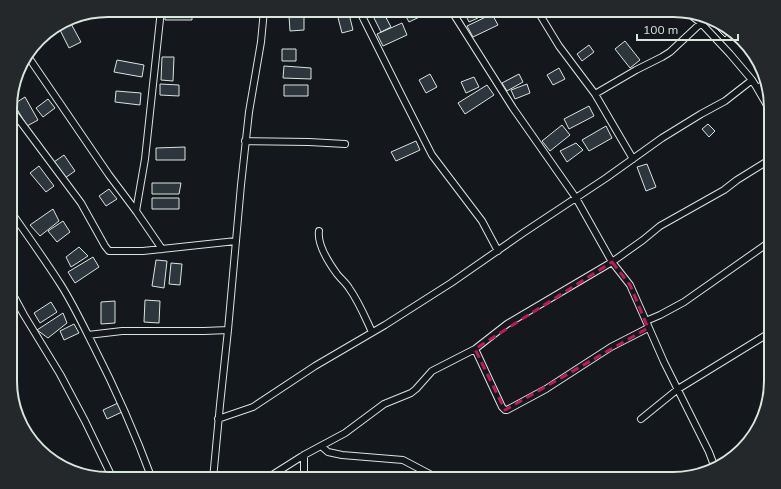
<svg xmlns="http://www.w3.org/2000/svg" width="781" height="489" font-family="Mulish,sans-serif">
  <rect width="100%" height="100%" fill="#14181c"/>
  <path fill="#2c363c" stroke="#d8e6dc" d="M165,10h27v10h-27z
    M336,10h12l5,20 -11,3z
    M370,10h12l9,17 -10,5z
    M404,10h25l1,2 -21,10 -6,-11z
    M463,10h11l4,8 -9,4z
    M492,14l6,11 -25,12 -6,-11z
    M304,15v15l-14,1 -1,-15z
    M69,20l12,22 -12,6 -11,-22z
    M402,23l5,12 -24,11 -6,-12z
    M719,24l8,2 4,4 -6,7 -10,-10z
    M625,41l15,19 -10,8 -15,-19z
    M589,45l5,7 -12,9 -5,-7z
    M282,49h14v12h-14z
    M162,57h12l-1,24 -12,-1z
    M24,60l3,4 -9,8 2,-8z
    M117,60l27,5 -2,12 -28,-5z
    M284,66l27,2v11l-28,-1z
    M559,68l6,11 -12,6 -6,-10z
    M430,74l7,13 -11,6 -7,-13z
    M519,74l4,8 -16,9 -5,-8z
    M474,77l5,10 -13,6 -5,-11z
    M160,84l19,1v11l-19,-1z
    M527,84l3,9 -15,6 -4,-9z
    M284,85h24v11h-24z
    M487,85l7,10 -29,19 -7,-11z
    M116,91l25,2 -1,12 -25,-3z
    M25,97l13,23 -11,6 -13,-22z
    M48,99l7,9 -12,9 -7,-9z
    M589,106l5,10 -25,13 -5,-10z
    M708,124l7,7 -6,6 -7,-8z
    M562,125l8,10 -20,16 -8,-10z
    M606,126l6,12 -23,13 -7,-11z
    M416,141l4,9 -24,11 -5,-9z
    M576,143l7,7 -16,12 -7,-11z
    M185,147v13h-29v-12z
    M64,155l11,16 -10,7 -11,-16z
    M647,164l9,23 -10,4 -9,-24z
    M39,166l15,20 -8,6 -16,-19z
    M152,183h29l-2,11h-27z
    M109,189l8,10 -11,7 -7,-10z
    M152,198h27v11h-27z
    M53,209l6,12 -19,15 -10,-11z
    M63,221l7,11 -13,10 -9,-11z
    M79,247l9,9 -17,11 -5,-10z
    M93,257l6,10 -24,16 -7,-11z
    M156,260l11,1 -3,27 -12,-2z
    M171,263l11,1 -2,21 -11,-1z
    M145,300l15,1 -1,22 -15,-1z
    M115,301v22l-14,1v-22z
    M51,302l6,10 -17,11 -6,-10z
    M63,313l4,10 -19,15 -11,-8z
    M74,324l5,9 -15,7 -4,-9z
    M118,403l4,9 -15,7 -4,-9z"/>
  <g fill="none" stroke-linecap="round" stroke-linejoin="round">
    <g stroke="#d8e6dc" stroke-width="8">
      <path id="street" d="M359,10l43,86 30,59 50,66 16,30
        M451,10l62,98 63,90 36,64 18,23 16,36
        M537,10l22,36 36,48 38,65
        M692,16l9,7 29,31 22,26 5,8 14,24
        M27,55l82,120 27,36 26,38
        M757,88l8,-4
        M595,94l41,-24 26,-13 8,-5 31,-29
        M11,109l70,94 24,43 4,5h34l93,-10
        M245,141l64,1 36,2
        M136,211l9,-52 16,-149
        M11,212c17,24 34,48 50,73 12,19 22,40 32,60 22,43 42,88 59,134
        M319,231c-2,14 10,32 18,43 4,5 9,9 12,14 10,14 16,29 23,44
        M11,291l13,24 36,59 25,47 28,58
        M88,335l34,-4h82l24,-1
        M475,349l27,58 3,3h2l39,-21 65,-42 37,-19
        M218,419l35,-12 62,-41 70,-41 66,-42 72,-50 83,-55 56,-40 39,-24 24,-13 27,-21
        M641,419l37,-30 93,-57
        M321,446l7,6 14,3 61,5 36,19
        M715,468l-6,-16 -45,-90 -18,-41 14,-6 24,-13 87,-61
        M213,479l7,-74 8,-75 13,-145 8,-73 12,-70 3,-32
        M266,479l38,-24 41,-22 39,-29 27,-11 5,-4 16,-18 43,-22 32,-25 105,-62 31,-22 17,-14 64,-36 13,-10 34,-21
        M304,479v-24"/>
    </g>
    <use href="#street" stroke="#14181c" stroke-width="6"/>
  </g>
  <path fill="none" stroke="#c2185b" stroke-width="3" stroke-dasharray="8 5" stroke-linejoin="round" d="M612,262l18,23 18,43 -143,82 -30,-61z"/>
  <path d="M0 0H781V489H0ZM108 17H673A91 91 0 0 1 764 108V381A91 91 0 0 1 673 472H108A91 91 0 0 1 17 381V108A91 91 0 0 1 108 17Z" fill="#24282b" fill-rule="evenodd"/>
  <path fill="none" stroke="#d8e6dc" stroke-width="2" d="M108 17H673A91 91 0 0 1 764 108V381A91 91 0 0 1 673 472H108A91 91 0 0 1 17 381V108A91 91 0 0 1 108 17Z"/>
  <path d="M637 34v6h101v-6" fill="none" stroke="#d8e6dc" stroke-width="2"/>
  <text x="643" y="34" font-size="12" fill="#d8e6dc" stroke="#14181c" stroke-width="3" paint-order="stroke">100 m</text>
</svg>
